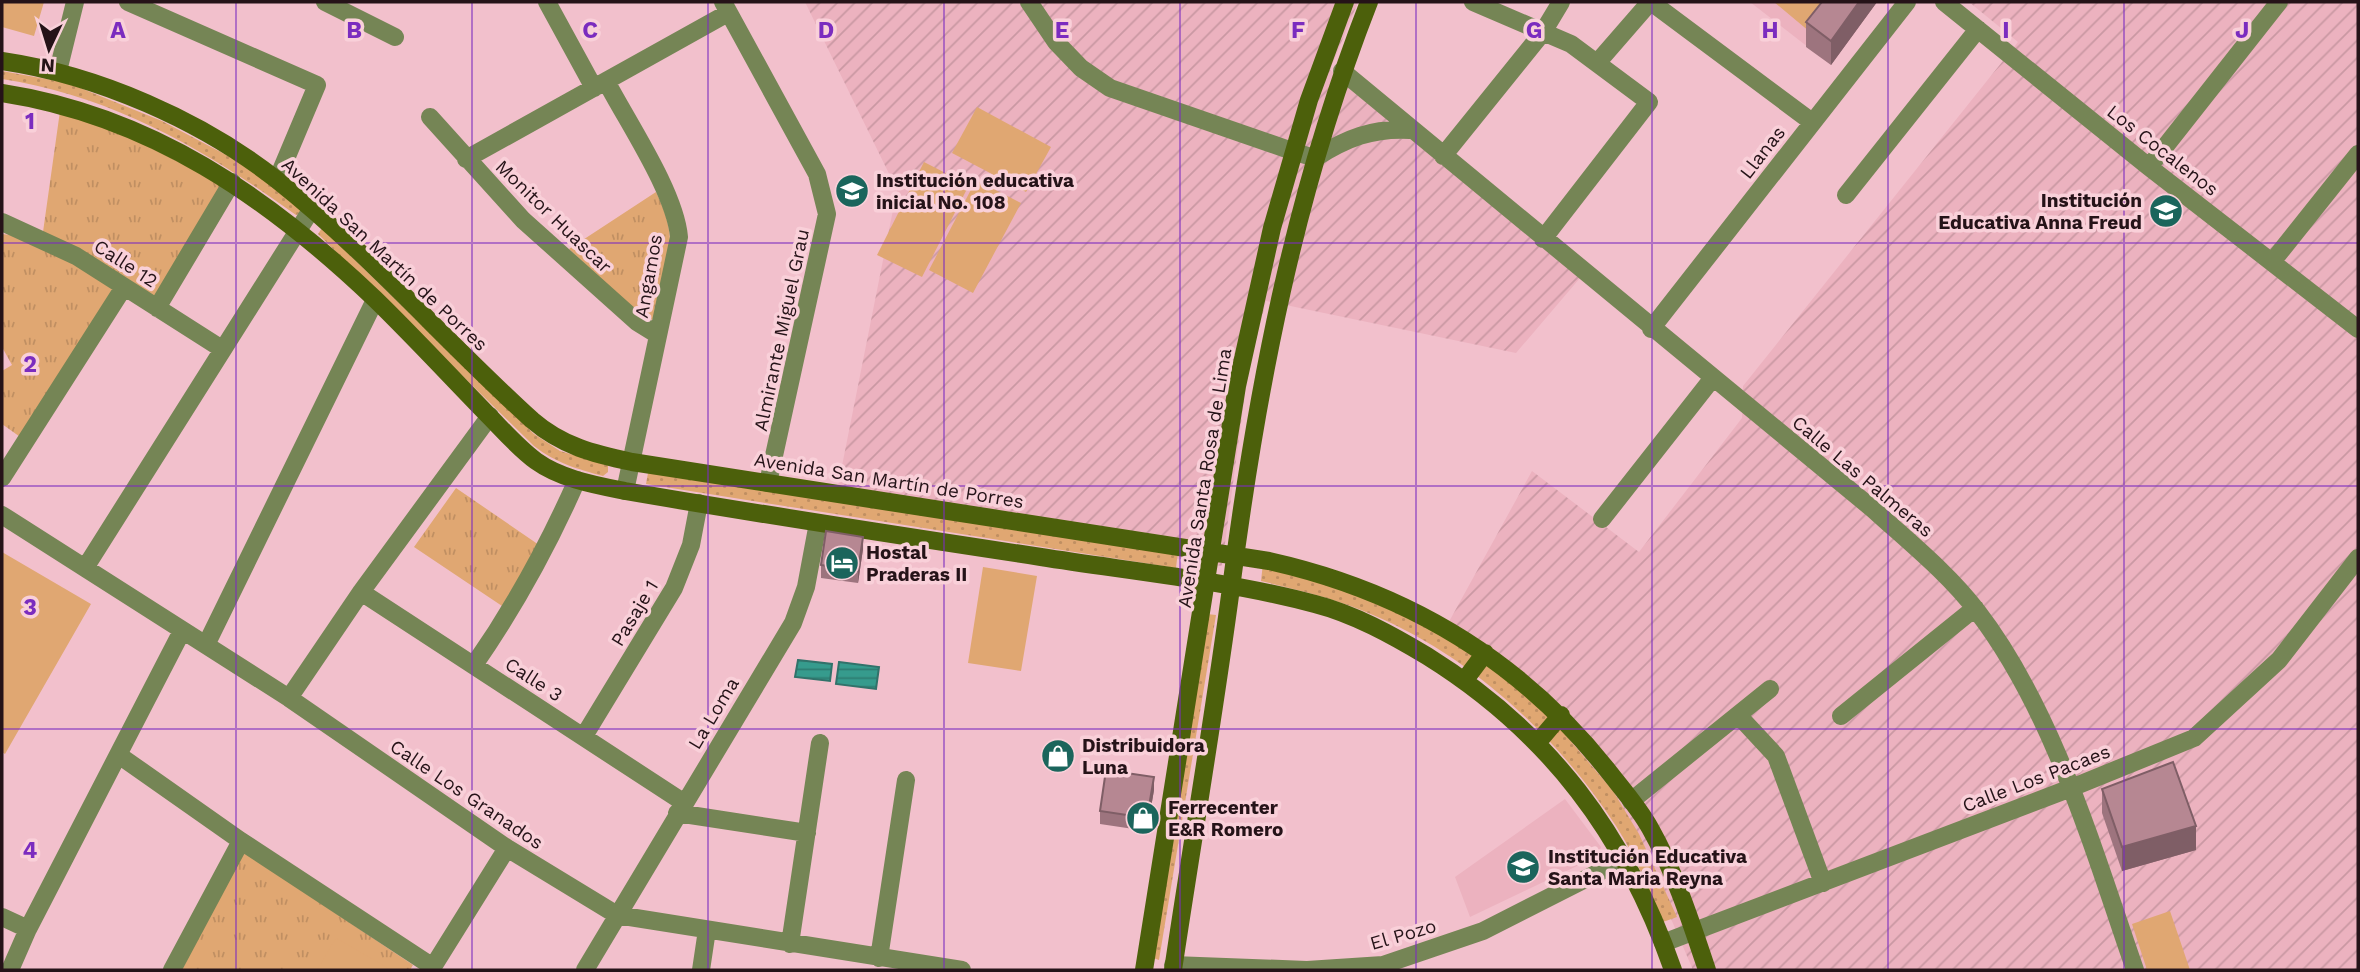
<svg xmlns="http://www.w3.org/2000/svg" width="2360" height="972" font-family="'Work Sans',sans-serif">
  <defs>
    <pattern id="industrial-furrows" width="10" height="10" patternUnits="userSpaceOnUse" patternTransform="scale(1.75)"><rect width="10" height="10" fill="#ecb2bf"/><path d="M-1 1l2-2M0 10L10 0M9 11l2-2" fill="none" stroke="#ca98a3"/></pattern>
    <pattern id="grass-dots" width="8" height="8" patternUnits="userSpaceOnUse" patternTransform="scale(1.75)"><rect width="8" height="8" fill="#e0a772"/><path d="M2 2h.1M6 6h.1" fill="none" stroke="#c08f62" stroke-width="1.8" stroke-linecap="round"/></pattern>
    <pattern id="park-tufts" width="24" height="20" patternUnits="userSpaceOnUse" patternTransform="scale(1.75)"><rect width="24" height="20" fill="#e0a772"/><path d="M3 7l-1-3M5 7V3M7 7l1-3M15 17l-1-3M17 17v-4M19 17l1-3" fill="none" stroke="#c08f62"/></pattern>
    <pattern id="water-rules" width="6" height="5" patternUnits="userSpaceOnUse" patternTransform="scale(1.75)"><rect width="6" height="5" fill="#369b8d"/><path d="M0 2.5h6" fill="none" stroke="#2d7d72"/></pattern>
  </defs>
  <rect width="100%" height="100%" fill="#f2c0cc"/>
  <path fill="#ecb2bf" d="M1750,2h127l-46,63z
    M1565,799l36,48 -3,9 -128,61 -15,-40z"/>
  <path fill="url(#industrial-furrows)" d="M805,2h553l-28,68 250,208 -64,75 -250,-52 -18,70 -26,195 -388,-60 63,-316z
    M1969,2h389v968h-665l-58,-135 -82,-104 -113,-93 92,-167 107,81 103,-134 1,-32 275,-344z"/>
  <path fill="url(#grass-dots)" d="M2,71l66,12 94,38 100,53 40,35 -2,5 -4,1c-90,-65 -183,-119 -294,-136z
    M322,228l212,206 26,17 48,14v7l-5,4c-26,-7 -47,-13 -69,-30l-216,-212z
    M648,473l530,78 -2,17 -530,-84z
    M1263,563l69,19 106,47 77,56 47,46 51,60 26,43 38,83 -14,5c-14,-32 -28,-67 -47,-96 -57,-88 -145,-170 -243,-211 -36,-16 -74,-25 -112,-34z
    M1207,614l9,1 -57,345 -6,-2z"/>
  <path fill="url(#park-tufts)" d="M60,111c58,19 110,44 161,75l-64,112 -114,-66z
    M656,192c25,50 11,72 0,124l-5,4 -7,-1 -75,-70z
    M2,234l25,3 91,52 -95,150 -21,-15v-53l10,-6 -10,-18z
    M456,488l86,59 -34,63 -94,-63z
    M240,849l173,116 -3,5h-228z"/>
  <path fill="#e0a772" d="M2,2h42l-10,34 -32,-9z
    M1774,2h62l-26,30z
    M977,107l74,40 -25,45 -74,-39z
    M924,162l45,23 -47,92 -45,-22z
    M976,180l45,23 -48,90 -44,-23z
    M2,552l89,52 -86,150 -3,-2z
    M983,567l54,9 -16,95 -53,-8z
    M2170,911l20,59h-43l-15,-46z
    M336,938l52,30 -1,2h-70z"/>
  <path fill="url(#water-rules)" stroke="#31726a" stroke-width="2" d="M798,660l34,4 -2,17 -35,-4z
    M839,662l40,5 -3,22 -40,-5z"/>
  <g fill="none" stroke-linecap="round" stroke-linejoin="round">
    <path stroke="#758555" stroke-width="18" d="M128,2l189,83 -40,95
      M325,2l70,35
      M547,2l47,86
      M723,2l94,172 10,40 -59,269
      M1029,2l27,40 25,26 29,20 185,64 20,6c32,-20 57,-30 95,-28
      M1473,2l98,42 78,58 -106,137
      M1651,2l161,120
      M1944,2l205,165 209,162
      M1597,63l53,-61
      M58,71l17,-69
      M1342,71l532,439c35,32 74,63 103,101 77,100 117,241 158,359
      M606,81c22,42 69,111 73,156l-54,254
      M430,117l93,103 114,102 21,13
      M1443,156l100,-124 18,-30
      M466,159l262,-146
      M2149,167l130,-165
      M1846,195l132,-166
      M2,222l74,34 146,93
      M2272,262l86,-108
      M157,308l75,-126
      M1651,329l256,-327
      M2,478l122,-191
      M2,515l287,183 218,150 110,67 345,55
      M1602,519l110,-140
      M85,568l226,-358
      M361,592l322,210
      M206,645l169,-345
      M474,665c41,-59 74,-119 103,-185
      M289,698l72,-106 129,-176
      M1738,715l38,41 47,127
      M1841,716l134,-108
      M584,736l90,-148 17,-43 8,-42
      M120,756l121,85 192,126
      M1631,801l139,-112
      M677,813l130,20
      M2,917l26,12
      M1663,943l408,-155 123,-50 85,-78 79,-102
      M790,944l30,-201
      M879,958l27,-178
      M1173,965l134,5 76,-5 100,-34 142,-72
      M10,970l18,-41 154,-298
      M172,970l69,-129
      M431,970l76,-122
      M585,970l208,-347 13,-36 12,-64
      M701,970l6,-40"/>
    <path stroke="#4c600b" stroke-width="18" d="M2,61c95,14 199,59 275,119 91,72 169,162 255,240 30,26 62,34 100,42l637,99c139,31 252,99 340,211 14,18 30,36 41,56 25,44 41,94 57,142
      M2,93c149,23 266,104 373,206 38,37 74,76 111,114 16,16 31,34 50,48 25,18 59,24 89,30 139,24 277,45 416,66 88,14 189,24 274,47 39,10 77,31 112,52 122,76 199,179 246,314
      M1464,681l21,-28
      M1538,742l23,-27
      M1144,970l93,-584 35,-158 37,-128 36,-98
      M1173,970c19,-127 41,-254 58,-382 26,-201 64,-397 138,-586"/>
  </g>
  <path fill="#9d747e" d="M1877,2l-46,63 -25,-18v-25z
    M863,549l-5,34 -37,-5v-13z
    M2102,789l94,61 -74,21 -20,-58z
    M1154,790l-7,41 -47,-7v-13z"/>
  <path fill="#7f5e66" d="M1859,2h18l-46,63v-24z
    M863,537v12l-5,34v-12z
    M1154,777v13l-7,41v-13z
    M2196,826v24l-74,21v-24z"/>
  <path fill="#b68792" stroke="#7f5e66" stroke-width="2" d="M1822,2h37l-28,39 -25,-19z
    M826,531l37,6 -5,34 -37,-6z
    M2173,762l23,64 -74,21 -20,-58z
    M1106,770l48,7 -7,41 -47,-7z"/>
  <path fill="none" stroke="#7b2cbf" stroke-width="2" stroke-opacity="0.55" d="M236,2v968M472,2v968M708,2v968M944,2v968M1180,2v968M1416,2v968M1652,2v968M1888,2v968M2124,2v968M2,243h2356M2,486h2356M2,729h2356"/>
  <defs>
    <g id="school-disc" transform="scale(1.75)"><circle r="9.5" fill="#1b655c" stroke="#f9d0d9"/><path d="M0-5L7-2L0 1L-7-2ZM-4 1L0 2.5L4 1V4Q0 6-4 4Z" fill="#fff"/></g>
    <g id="hotel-disc" transform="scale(1.75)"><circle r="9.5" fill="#1b655c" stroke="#f9d0d9"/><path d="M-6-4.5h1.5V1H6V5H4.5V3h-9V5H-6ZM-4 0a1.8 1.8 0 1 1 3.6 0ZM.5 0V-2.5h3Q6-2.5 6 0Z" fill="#fff"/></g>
    <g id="shop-disc" transform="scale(1.75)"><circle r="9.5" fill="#1b655c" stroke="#f9d0d9"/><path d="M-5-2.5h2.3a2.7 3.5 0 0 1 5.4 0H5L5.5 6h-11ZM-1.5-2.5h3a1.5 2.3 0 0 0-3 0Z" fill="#fff"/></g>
  </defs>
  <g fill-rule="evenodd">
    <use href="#school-disc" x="852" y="191"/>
    <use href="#school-disc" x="2166" y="211"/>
    <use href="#hotel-disc" x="842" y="563"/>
    <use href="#shop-disc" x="1058" y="756"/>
    <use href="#shop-disc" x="1143" y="818"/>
    <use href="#school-disc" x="1523" y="867"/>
  </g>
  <g text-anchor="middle" stroke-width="7" stroke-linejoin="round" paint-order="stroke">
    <g font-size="19" fill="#251318" stroke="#f9d0d9">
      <text transform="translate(2163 150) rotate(38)" y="7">Los Cocalenos</text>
      <text transform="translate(1762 152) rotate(-52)" y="7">Llanas</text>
      <text transform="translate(554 216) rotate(44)" y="7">Monitor Huascar</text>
      <text transform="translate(385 254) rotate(43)" y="7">Avenida San Martín de Porres</text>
      <text transform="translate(126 263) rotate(33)" y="7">Calle 12</text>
      <text transform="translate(648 276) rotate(-80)" y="7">Angamos</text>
      <text transform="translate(781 330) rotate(-78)" y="7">Almirante Miguel Grau</text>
      <text transform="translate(1863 476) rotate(40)" y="7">Calle Las Palmeras</text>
      <text transform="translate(1204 478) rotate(-81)" y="7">Avenida Santa Rosa de Lima</text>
      <text transform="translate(889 480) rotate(9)" y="7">Avenida San Martín de Porres</text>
      <text transform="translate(634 613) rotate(-59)" y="7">Pasaje 1</text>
      <text transform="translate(534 679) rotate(33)" y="7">Calle 3</text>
      <text transform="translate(713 713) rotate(-59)" y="7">La Loma</text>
      <text transform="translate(2036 778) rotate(-21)" y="7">Calle Los Pacaes</text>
      <text transform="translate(467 794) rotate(34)" y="7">Calle Los Granados</text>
      <text transform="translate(1403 934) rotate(-16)" y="7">El Pozo</text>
    </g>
    <g font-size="19" font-weight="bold" fill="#251318" stroke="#f9d0d9" text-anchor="start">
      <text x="876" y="187">Institución educativa<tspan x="876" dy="22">inicial No. 108</tspan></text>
      <text x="2142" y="207" text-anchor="end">Institución<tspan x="2142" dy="22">Educativa Anna Freud</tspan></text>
      <text x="866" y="559">Hostal<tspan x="866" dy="22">Praderas II</tspan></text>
      <text x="1082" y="752">Distribuidora<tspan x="1082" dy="22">Luna</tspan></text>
      <text x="1168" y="814">Ferrecenter<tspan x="1168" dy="22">E&amp;R Romero</tspan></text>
      <text x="1548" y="863">Institución Educativa<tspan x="1548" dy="22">Santa Maria Reyna</tspan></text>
    </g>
  </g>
  <g font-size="23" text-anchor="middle" font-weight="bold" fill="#7b2cbf" stroke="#f9d0d9" stroke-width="7" stroke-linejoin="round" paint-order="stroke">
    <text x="118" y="38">A</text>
    <text x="354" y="38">B</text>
    <text x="590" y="38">C</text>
    <text x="826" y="38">D</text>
    <text x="1062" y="38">E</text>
    <text x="1298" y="38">F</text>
    <text x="1534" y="38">G</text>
    <text x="1770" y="38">H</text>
    <text x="2006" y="38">I</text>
    <text x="2242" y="38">J</text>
    <text x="30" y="129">1</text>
    <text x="30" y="372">2</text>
    <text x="30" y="615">3</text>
    <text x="30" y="858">4</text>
  </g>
  <rect width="2360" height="972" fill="none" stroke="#251318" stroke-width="7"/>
  <g transform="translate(49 49) rotate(184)" stroke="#f9d0d9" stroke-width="5" paint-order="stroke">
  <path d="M0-5L12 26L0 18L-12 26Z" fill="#251318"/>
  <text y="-10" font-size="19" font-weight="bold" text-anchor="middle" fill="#251318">N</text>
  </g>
</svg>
